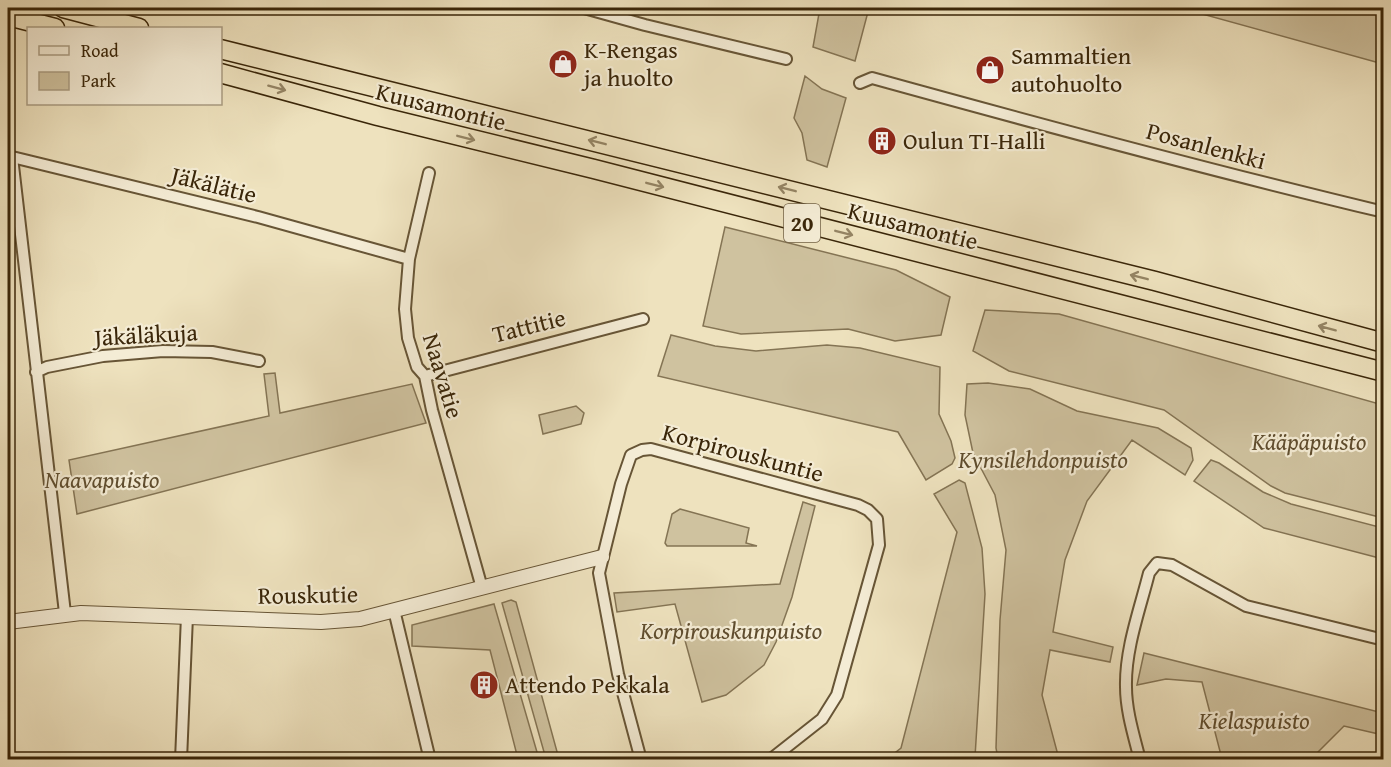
<svg xmlns="http://www.w3.org/2000/svg" width="1391" height="767" font-family="'Gentium Book Plus',serif">
  <rect width="100%" height="100%" fill="#eee2be"/>
  <filter id="stains"><feTurbulence type="fractalNoise" baseFrequency=".00333" numOctaves="4"/><feColorMatrix values="0 0 0 0 .2 0 0 0 0 .09 0 0 0 0 .02 0 0 0 .5 -.17"/></filter>
  <radialGradient id="worn" r=".72"><stop offset=".6" stop-color="#630" stop-opacity="0"/><stop offset="1" stop-color="#630" stop-opacity=".3"/></radialGradient>
  <path fill="#cfc29f" stroke="#847454" stroke-width="1.5" d="M820,8h49l-14,53 -42,-14z
    M1184,8h199v56l-199,-55z
    M805,76l17,13 24,9 -19,69 -20,-7 -5,-27 -8,-15z
    M725,227l171,43 54,27 -9,38 -46,6 -47,-12 -107,5 -38,-8z
    M985,310l74,4 324,91v113l-98,-25 -14,-7 -107,-76 -155,-39 -36,-20z
    M671,335l44,11 41,5 71,-6 33,3 80,19 -1,47 12,27 4,17 -3,6 -26,16 -28,-48 -240,-56z
    M275,373l5,40 132,-29 14,39 -349,91 -8,-54 200,-44 -5,-42z
    M988,383l42,6 47,22 81,17 33,20 2,12 -8,15 -53,-35 -45,61 -22,59 -12,72 60,15 -3,15 -60,-12 -8,45 17,64h-61l-2,-11 4,-128 6,-70 -11,-55 -22,-42 -8,-38 2,-31z
    M576,406l8,7 -3,11 -38,10 -4,-19z
    M1211,460l8,3 44,29 28,12 92,24v31l-119,-31 -70,-47z
    M959,480l6,3 17,65 3,46 -10,163 -2,3 -86,-1 14,-11 56,-216 -23,-38z
    M803,502l12,4 -23,91 -16,45 -12,23 -38,30 -24,7 -27,-98 -58,8 -3,-19 166,-9z
    M680,509l69,19 -3,15 11,3h-90l-2,-3 7,-29z
    M511,600l5,2 43,157h-13l-44,-156z
    M494,604l45,155h-21l-28,-109 -78,-4v-21z
    M1144,653l239,60v22l-39,-9 -33,33h-89l-20,-77 -36,-3 -29,6z"/>
  <g fill="none" stroke-linecap="round" stroke-linejoin="round">
    <g stroke="#675536" stroke-width="14">
      <path id="minor" d="M584,8l61,17 141,34
        M860,83l12,-5c170,47 340,93 512,134
        M8,156l250,61 151,42
        M12,157l53,456
        M429,173l-20,86 -4,50 3,29 9,29 8,9 7,34 50,178
        M36,372l11,-5 56,-11 60,-5 49,1 47,9
        M425,376l218,-57
        M394,610l36,150
        M181,760l6,-144
        M641,760l-23,-86 -19,-101 22,-89 10,-29 11,-5 9,-1 207,56 10,5 9,9 2,26 -42,150 -15,24 -52,41
        M1140,760c-6,-24 -14,-49 -14,-73 -1,-38 14,-78 23,-114l8,-10 15,2 74,41 138,34"/>
    </g>
    <g stroke="#675536" stroke-width="16">
      <path id="tertiary" d="M8,622l73,-9 240,9 39,-3 242,-62"/>
    </g>
    <g stroke="#3a2609" stroke-width="21">
      <path id="trunk" d="M63,8l76,20
        M8,16l47,12
        M220,49l935,232 229,62
        M220,73l158,43 216,53 790,203"/>
    </g>
    <use href="#minor" stroke="#f4ecd5" stroke-width="10"/>
    <use href="#tertiary" stroke="#f4ecd5" stroke-width="14"/>
    <use href="#trunk" stroke="#eee2be" stroke-width="18"/>
  </g>
  <defs><path id="oneway-shaft" d="M-6 0H5M1.5-3L5.5 0L1.5 3" fill="none" stroke-width="1.6" stroke-linecap="round" stroke-linejoin="round" transform="scale(1.5)"/></defs>
  <g stroke="#948464">
    <use href="#oneway-shaft" transform="translate(277 88) rotate(15)"/>
    <use href="#oneway-shaft" transform="translate(466 138) rotate(14)"/>
    <use href="#oneway-shaft" transform="translate(597 142) rotate(-166)"/>
    <use href="#oneway-shaft" transform="translate(655 185) rotate(14)"/>
    <use href="#oneway-shaft" transform="translate(787 189) rotate(-166)"/>
    <use href="#oneway-shaft" transform="translate(844 233) rotate(14)"/>
    <use href="#oneway-shaft" transform="translate(1139 277) rotate(-166)"/>
    <use href="#oneway-shaft" transform="translate(1327 328) rotate(-165)"/>
  </g>
  <defs>
    <g id="shop-disc" transform="scale(1.5)"><circle r="9.5" fill="#8f2418" stroke="#f4ecd5"/><path d="M-5-2.5h2.3a2.7 3.5 0 0 1 5.4 0H5L5.5 6h-11ZM-1.5-2.5h3a1.5 2.3 0 0 0-3 0Z" fill="#fff"/></g>
    <g id="building-disc" transform="scale(1.5)"><circle r="9.5" fill="#8f2418" stroke="#f4ecd5"/><path d="M-4-6H4V6H1V3H-1V6H-4ZM-2.5-4.3h1.7v1.8h-1.7ZM.8-4.3h1.7v1.8H.8ZM-2.5-1h1.7V.8h-1.7ZM.8-1h1.7V.8H.8Z" fill="#fff"/></g>
  </defs>
  <g fill-rule="evenodd">
    <use href="#shop-disc" x="563" y="64"/>
    <use href="#shop-disc" x="990" y="70"/>
    <use href="#building-disc" x="882" y="141"/>
    <use href="#building-disc" x="484" y="685"/>
  </g>
  <g text-anchor="middle" stroke-width="4.5" stroke-linejoin="round" paint-order="stroke">
    <rect fill="#f4ecd5" stroke="#726146" stroke-width="1.5" x="784" y="204" width="36" height="38" rx="4.5"/>
    <g font-size="22" font-weight="bold" fill="#3a2609">
      <text x="802" y="231">20</text>
    </g>
    <g font-size="24" fill="#3a2609" stroke="#f4ecd5" text-anchor="start">
      <text x="584" y="58">K-Rengas<tspan x="584" dy="28">ja huolto</tspan></text>
      <text x="1011" y="64">Sammaltien<tspan x="1011" dy="28">autohuolto</tspan></text>
      <text x="903" y="149">Oulun TI-Halli</text>
      <text x="505" y="693">Attendo Pekkala</text>
    </g>
    <g font-size="24" fill="#3a2609" stroke="#f4ecd5">
      <text transform="translate(441 107) rotate(14)" y="8">Kuusamontie</text>
      <text transform="translate(1206 146) rotate(15)" y="8">Posanlenkki</text>
      <text transform="translate(214 185) rotate(14)" y="8">Jäkälätie</text>
      <text transform="translate(913 226) rotate(14)" y="8">Kuusamontie</text>
      <text transform="translate(529 326) rotate(-14)" y="8">Tattitie</text>
      <text transform="translate(146 335) rotate(-3)" y="8">Jäkäläkuja</text>
      <text transform="translate(443 376) rotate(73)" y="8">Naavatie</text>
      <text transform="translate(743 453) rotate(15)" y="8">Korpirouskuntie</text>
      <text transform="translate(308 595) rotate(-1)" y="8">Rouskutie</text>
    </g>
    <g font-size="24" font-style="italic" fill="#5f4d2e" stroke="#f4ecd5">
      <text x="1309" y="450">Kääpäpuisto</text>
      <text x="1043" y="468">Kynsilehdonpuisto</text>
      <text x="102" y="488">Naavapuisto</text>
      <text x="731" y="639">Korpirouskunpuisto</text>
      <text x="1254" y="729">Kielaspuisto</text>
    </g>
  </g>
  <rect width="1391" height="767" fill="none" stroke="#eee2be" stroke-width="30"/>
  <rect x="9" y="9" width="1373" height="749" fill="none" stroke="#3a2609" stroke-width="3"/>
  <rect x="15" y="15" width="1361" height="737" fill="none" stroke="#3a2609" stroke-width="1.5"/>
  <rect x="27" y="27" width="195" height="78" fill="#f4ecd5" stroke="#aa9d83" stroke-width="1.5"/>
  <rect x="39" y="46" width="30" height="9" fill="#f4ecd5" stroke="#aa9d83" stroke-width="1.5"/>
  <text x="81" y="57" font-size="18" fill="#3a2609">Road</text>
  <rect x="39" y="72" width="30" height="18" fill="#cfc29f" stroke="#aa9d83" stroke-width="1.5"/>
  <text x="81" y="87" font-size="18" fill="#3a2609">Park</text>
  <rect width="100%" height="100%" filter="url(#stains)"/>
  <rect width="100%" height="100%" fill="url(#worn)"/>
</svg>
